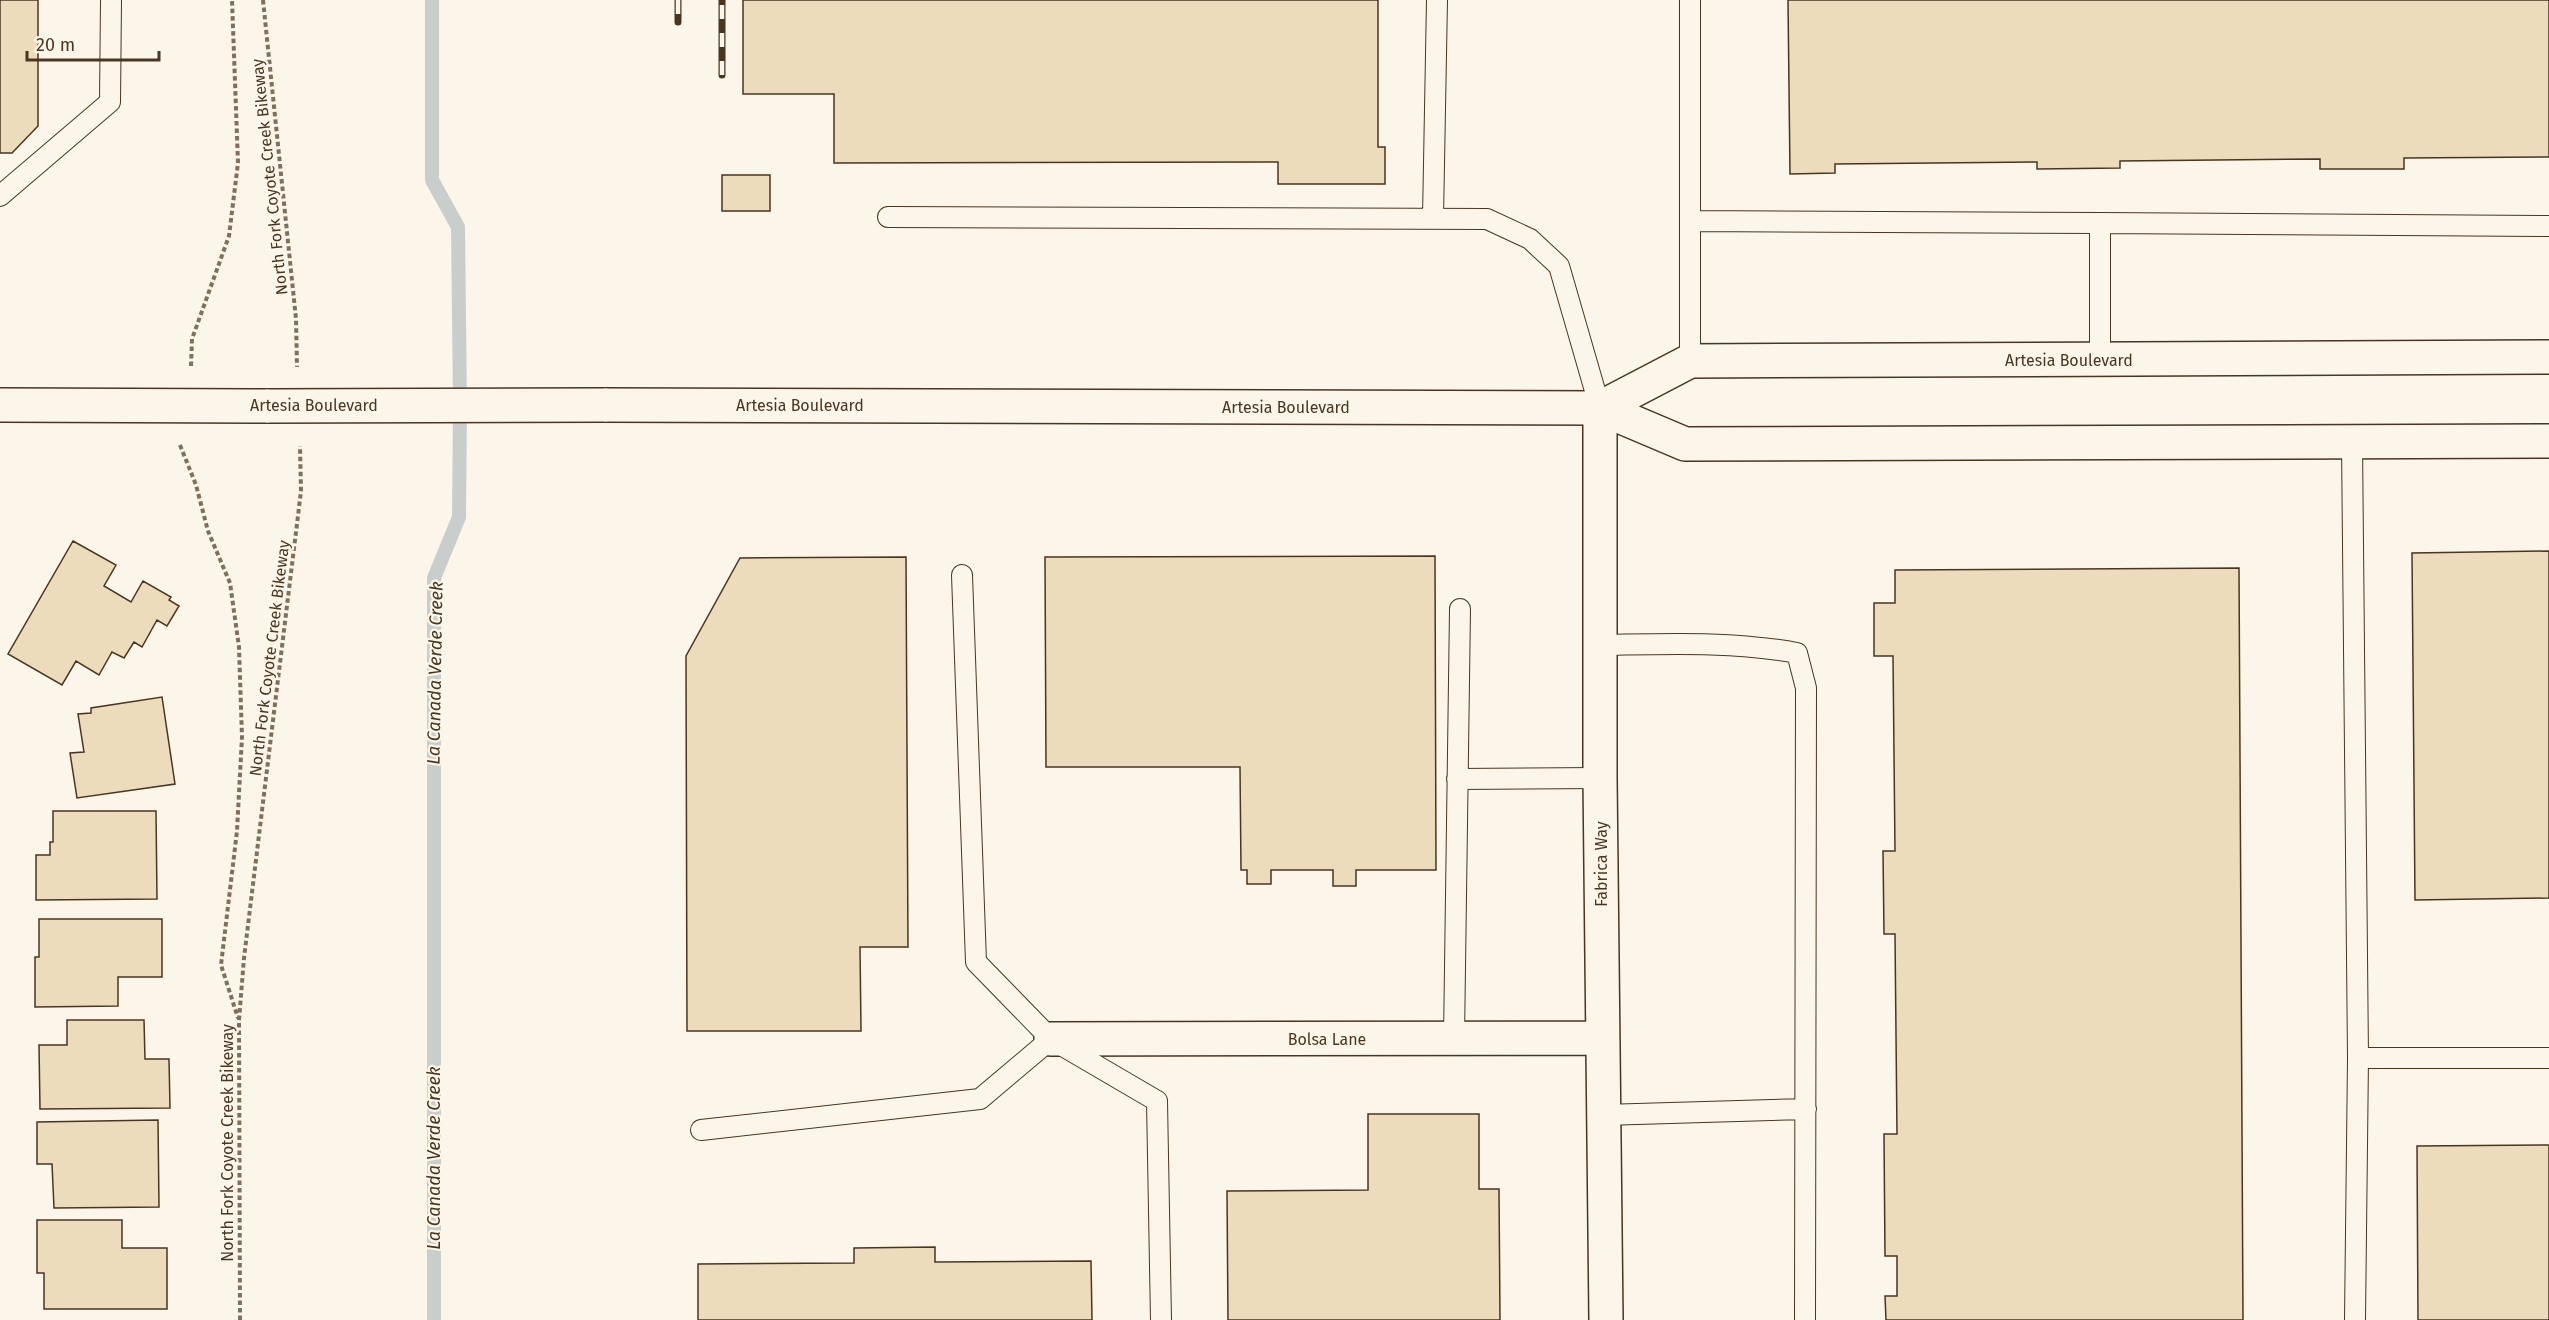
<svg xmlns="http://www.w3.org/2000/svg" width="2549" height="1320" font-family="'Fira Sans',sans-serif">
  <rect width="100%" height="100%" fill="#fbf6e9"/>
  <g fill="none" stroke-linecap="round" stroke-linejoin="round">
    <path stroke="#c9cecd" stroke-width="14" d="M432,0v180l26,47 2,179 -1,111 -25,61v742"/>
  </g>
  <path fill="#ecdcbc" stroke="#4a3520" stroke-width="1.5" d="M0,0h38v126l-26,27h-12z
    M743,0h635v147h7v37h-107v-22l-444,1v-69h-91z
    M1788,0h761v157l-145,1v11h-84v-10l-200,2v7l-83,1v-7l-202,2v9l-45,1z
    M722,175h48v36h-48z
    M73,541l43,24 -12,21 27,16 12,-21 28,16 -2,3 10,6 -12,20 -10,-6 -15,27 -8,-5 -10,16 -12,-6 -13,23 -23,-14 -14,24 -54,-31z
    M2549,551v347l-134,2 -3,-347z
    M1435,556l1,314h-80v16h-23v-16h-62v14h-24v-14h-6l-1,-103h-194l-1,-210z
    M906,557l2,390h-48l1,84h-174l-1,-375 54,-98z
    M2239,568l4,752h-357l-1,-24h12v-40h-12l-1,-122h13l-2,-200h-11l-1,-83h12l-2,-195h-19v-53h21v-33z
    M162,697l13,87 -98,14 -7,-45 14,-1 -6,-38 13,-1v-5z
    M53,811h103l1,88 -121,1v-45h14v-13h3z
    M39,919h123v58h-44v29l-83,1v-50h4z
    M67,1020h77l1,39h24l1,49 -130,1 -1,-64h28z
    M1368,1114h111v75h20l1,131h-272l-1,-129 141,-1z
    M158,1120l1,87 -105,1 -2,-44h-15v-42z
    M2549,1145v175h-131l-1,-174z
    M37,1220h85v28h45v61h-123v-36h-7z
    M935,1247v15l156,-1 1,59h-394v-56l156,-1v-15z"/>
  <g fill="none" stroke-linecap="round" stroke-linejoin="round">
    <g stroke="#4a3520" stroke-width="22">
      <path id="lane" d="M1690,0v361
        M0,196l110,-94 1,-102
        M888,217l599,2 43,20 29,27 41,142
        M1433,218l4,-218
        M1690,221l410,2
        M2100,360v-137l449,3
        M2352,442l6,616
        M962,575l14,387 75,77 106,62 4,219
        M1601,645c66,-1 131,-4 196,8l9,35 -1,632
        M1457,779l143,-1
        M1454,1039l6,-430
        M1603,1115l203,-6
        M701,1130l279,-31 71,-60
        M2355,1320l3,-262h191"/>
    </g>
    <g stroke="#4a3520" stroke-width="36">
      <path id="street" d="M1600,408v370l6,542
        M1051,1039l551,-1"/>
    </g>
    <g stroke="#4a3520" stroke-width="36">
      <path id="secondary" d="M0,405l269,1
        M604,405l996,3 85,36 864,-3
        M1600,408l90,-47 859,-4"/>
    </g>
    <path stroke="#7f6f5c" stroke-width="4" stroke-dasharray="4.5 3" stroke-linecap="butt" d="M263,0l33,319 1,48
      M191,366l1,-27 37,-103 9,-73 -6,-163
      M180,445l16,40 12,46 22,52 9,64 3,90 -5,94 -16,134 17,53
      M240,1320l-1,-300 5,-62 57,-467 -1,-45"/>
    <use href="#lane" stroke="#fbf6e9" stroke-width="20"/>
    <use href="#street" stroke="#fbf6e9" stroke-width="33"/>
    <use href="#secondary" stroke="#fbf6e9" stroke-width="33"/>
    <g stroke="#4a3520" stroke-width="7">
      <path id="rail" d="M678,0v22
        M722,75v-75"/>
    </g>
    <use href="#rail" stroke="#fbf6e9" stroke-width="4.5" stroke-dasharray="14" stroke-linecap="butt"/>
    <g stroke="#4a3520" stroke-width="36" stroke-linecap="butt">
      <path id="secondary-bridge" d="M269,406l335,-1"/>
    </g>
    <use href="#secondary-bridge" stroke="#fbf6e9" stroke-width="33"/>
  </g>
  <g text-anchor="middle" stroke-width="4.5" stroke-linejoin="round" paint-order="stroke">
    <g font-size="16" fill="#4a3520" stroke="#fbf6e9">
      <text transform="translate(269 177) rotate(-96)" y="6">North Fork Coyote Creek Bikeway</text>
      <text x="2069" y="366">Artesia Boulevard</text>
      <text x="314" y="411">Artesia Boulevard</text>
      <text x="800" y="411">Artesia Boulevard</text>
      <text x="1286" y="413">Artesia Boulevard</text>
      <text transform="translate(269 658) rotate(-83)" y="6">North Fork Coyote Creek Bikeway</text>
      <text transform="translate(1601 864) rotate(-90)" y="6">Fabrica Way</text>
      <text x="1327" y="1045">Bolsa Lane</text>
      <text transform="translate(227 1143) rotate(-90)" y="6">North Fork Coyote Creek Bikeway</text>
    </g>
    <g font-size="18" font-style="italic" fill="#4a3520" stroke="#fbf6e9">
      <text transform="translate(435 673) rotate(-89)" y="6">La Canada Verde Creek</text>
      <text transform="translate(434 1158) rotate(-90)" y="6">La Canada Verde Creek</text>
    </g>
  </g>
  <path d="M27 51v9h132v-9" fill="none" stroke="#4a3520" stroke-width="3"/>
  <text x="36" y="51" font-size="18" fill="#4a3520" stroke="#fbf6e9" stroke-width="4.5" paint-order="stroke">20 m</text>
</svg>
